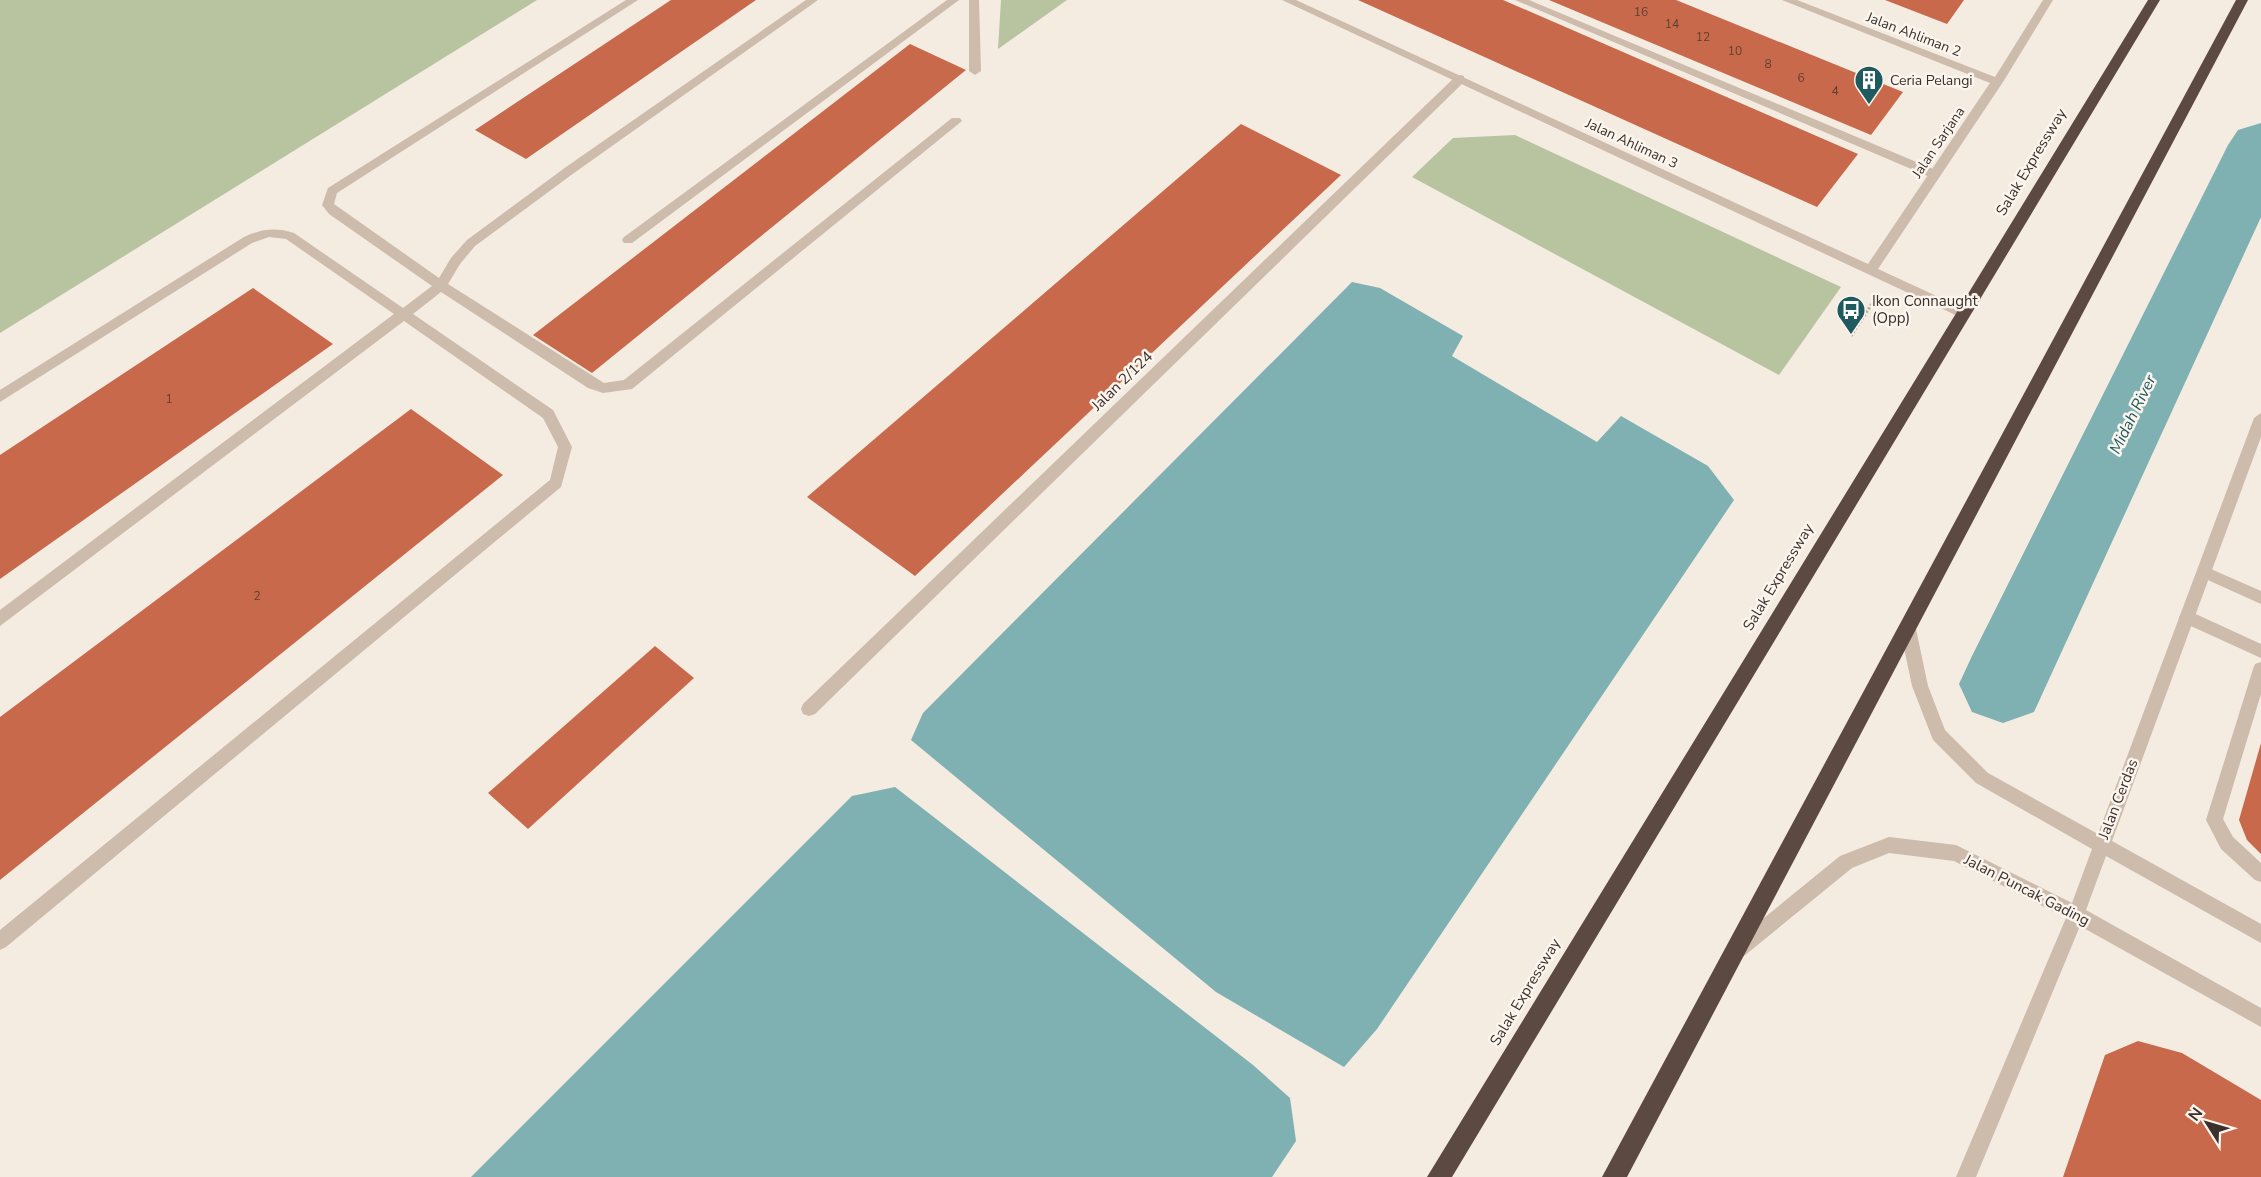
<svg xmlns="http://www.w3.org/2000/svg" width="2261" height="1177" font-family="'Nunito Sans',sans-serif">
  <rect width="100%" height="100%" fill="#f4ebe1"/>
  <path fill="#b8c4a0" d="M0,0h537l-537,333z
    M1001,0h66l-69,49z
    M1515,135l326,152 -62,88 -367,-198 41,-39z"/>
  <path fill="#7fb0b2" d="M1352,282l28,6 83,48 -11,20 145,86 24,-26 87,50 26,34 -357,529 -33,38 -128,-75 -305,-252 12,-27z
    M895,787l358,278 37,33 6,43 -24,36h-801l381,-381z"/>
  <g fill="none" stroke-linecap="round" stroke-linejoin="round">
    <path fill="#7fb0b2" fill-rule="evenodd" d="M2261,123v94l-227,495 -31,11 -31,-11 -13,-28 13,-28 256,-511 10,-15z"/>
  </g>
  <path fill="#c8694b" d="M671,0h85l-230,159 -51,-29z
    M1358,0h145l355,154 -41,53z
    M1549,0h127l227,92 -32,43z
    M1885,0h79l-17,24z
    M910,44l56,26 -374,303 -59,-38z
    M1241,124l100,51 -426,401 -108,-79z
    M253,288l80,56 -333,235v-124z
    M411,409l92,66 -503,405v-163z
    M655,646l39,32 -166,151 -40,-36z
    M2261,743v111l-14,-14 -8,-20z
    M2138,1041l44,12 79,47v77h-198l42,-122z"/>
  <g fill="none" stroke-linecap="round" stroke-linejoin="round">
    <path stroke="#b9a596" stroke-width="3" stroke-dasharray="2 2" stroke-linecap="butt" d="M1851,336l22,-34"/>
    <path fill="#cdbbac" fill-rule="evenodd" d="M626,0h12l-301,193 -3,11 105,74 12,-20 16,-18 99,-73 240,-167h12l-244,173 -99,73 -15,18 -12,20 156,99 20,-3 328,-262h8l2,3 -330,268 -29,4 -15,-5 -147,-96 -28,22 140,96 19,37 -11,40 -555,460 -6,3v-20l550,-450 8,-33 -15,-29 -139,-97 -404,305v-16l394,-296 -108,-75 -17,-2 -17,6 -252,159v-12l244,-153c17,-8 32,-10 50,-4l109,75 29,-22 -103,-72 -7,-9 6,-17z
      M947,0h12l-327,243h-8l-2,-3 2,-3z
      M969,0h10l2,71 -6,4 -6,-4z
      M1515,0h14l409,171 2,3 -6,4 -4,-1z
      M1460,75l4,1v6l-649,632 -6,2 -6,-2 -2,-5 2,-5 653,-628z
      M2204,566l57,25v13l-62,-28 -2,-4 2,-4z
      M2187,610l74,34v14l-79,-36 -3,-5 3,-5z
      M2261,662v32l-38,125 10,18 28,26v19l-6,-2 -34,-31 -15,-29 47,-151 2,-5z"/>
    <path fill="#cdbbac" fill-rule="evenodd" d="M1282,0h14l572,264 122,-181 -208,-83h15l198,77 48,-77h10l-50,82 -125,187 91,42 1,3 -1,3 -5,2z
      M2261,413v24l-149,404 149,83v19l-155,-87 -20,54 175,98v19l-181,-101 -104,251h-20l110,-259 -112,-57 -65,-8 -37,15 -108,88 -6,3 -6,-3 -3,-6 3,-6 108,-88 49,-19 67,8 116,58 20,-54 -116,-66 -43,-43 -21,-54 -12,-57 3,-5 5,-2 5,2 3,5 12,57 17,44 43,43 110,61 156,-416z"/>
    <path fill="#5c4a42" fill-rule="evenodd" d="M2148,0h12l-708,1177h-25z
      M2236,0h12l-621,1177h-25z"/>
  </g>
  <defs>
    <g id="building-pin" transform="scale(1.5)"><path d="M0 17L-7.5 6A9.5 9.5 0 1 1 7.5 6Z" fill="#1f5a5e" stroke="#fbf5ee"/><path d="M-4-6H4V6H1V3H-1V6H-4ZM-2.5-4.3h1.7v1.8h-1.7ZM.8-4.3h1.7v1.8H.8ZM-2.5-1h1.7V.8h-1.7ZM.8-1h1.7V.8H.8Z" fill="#fff"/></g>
    <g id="bus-pin" transform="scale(1.5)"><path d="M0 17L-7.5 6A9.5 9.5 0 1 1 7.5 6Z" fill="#1f5a5e" stroke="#fbf5ee"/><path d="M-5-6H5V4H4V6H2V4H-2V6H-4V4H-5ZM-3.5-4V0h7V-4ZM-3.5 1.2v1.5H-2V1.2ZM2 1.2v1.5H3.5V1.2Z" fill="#fff"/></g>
  </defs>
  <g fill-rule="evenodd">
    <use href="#building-pin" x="1869" y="80"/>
    <use href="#bus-pin" x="1851" y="310"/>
  </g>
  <g text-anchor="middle" stroke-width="5" stroke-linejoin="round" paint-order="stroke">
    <g font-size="12" fill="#5e3e33">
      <text x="1641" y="16">16</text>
      <text x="1672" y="28">14</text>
      <text x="1703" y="41">12</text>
      <text x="1735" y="55">10</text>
      <text x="1768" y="68">8</text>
      <text x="1801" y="82">6</text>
      <text x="1835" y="95">4</text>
      <text x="169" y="403">1</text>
      <text x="257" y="600">2</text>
    </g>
    <g font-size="14" fill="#3b302b" stroke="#fbf5ee">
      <text transform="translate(1914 34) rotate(21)" y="5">Jalan Ahliman 2</text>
      <text transform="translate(1938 142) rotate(-56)" y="5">Jalan Sarjana</text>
      <text transform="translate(1632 143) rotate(25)" y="5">Jalan Ahliman 3</text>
    </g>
    <g font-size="14" fill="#3b302b" stroke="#fbf5ee" text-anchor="start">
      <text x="1890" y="85">Ceria Pelangi</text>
    </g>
    <g font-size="15" fill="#3b302b" stroke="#fbf5ee">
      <text transform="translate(2031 162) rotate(-59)" y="5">Salak Expressway</text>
      <text transform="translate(1122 381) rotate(-44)" y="5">Jalan 2/124</text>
      <text transform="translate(1778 577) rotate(-59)" y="5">Salak Expressway</text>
      <text transform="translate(2118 799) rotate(-69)" y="5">Jalan Cerdas</text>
      <text transform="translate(2027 890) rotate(27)" y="5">Jalan Puncak Gading</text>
      <text transform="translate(1525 992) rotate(-59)" y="5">Salak Expressway</text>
    </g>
    <g font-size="15" fill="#3b302b" stroke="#fbf5ee" text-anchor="start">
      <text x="1872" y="306">Ikon Connaught<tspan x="1872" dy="17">(Opp)</tspan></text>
    </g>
    <g font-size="16" font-style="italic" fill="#1f5a5e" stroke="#fbf5ee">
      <text transform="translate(2132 414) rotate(-64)" y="6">Midah River</text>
    </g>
  </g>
  <g transform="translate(2207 1123) rotate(307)" stroke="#fbf5ee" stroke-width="4.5" paint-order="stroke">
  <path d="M0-4.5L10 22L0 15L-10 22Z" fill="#3b302b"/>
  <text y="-9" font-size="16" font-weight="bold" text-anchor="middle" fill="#3b302b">N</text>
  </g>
</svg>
